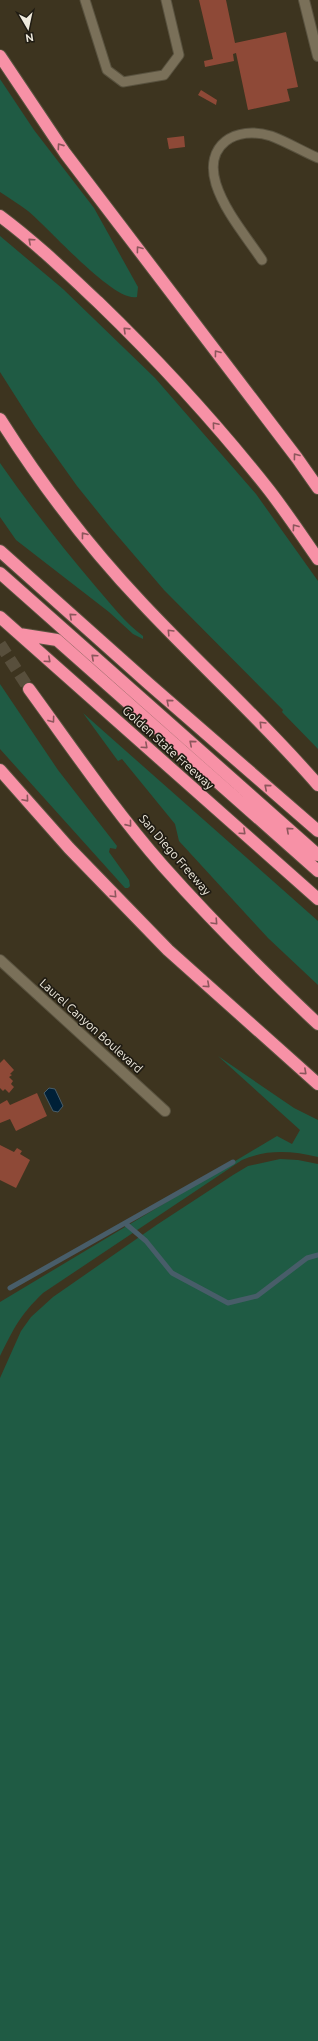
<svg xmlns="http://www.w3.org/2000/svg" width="318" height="2041" font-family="Ubuntu,sans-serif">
  <rect width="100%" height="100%" fill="#3d341f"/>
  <path fill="#1f5b44" d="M0,79l34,51 60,78 44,79 -1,10c-23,6 -89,-70 -109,-86 -9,-7 -19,-13 -28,-19z
    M0,236l63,53 92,89 101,116 62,87v168l-36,-37 1,-2 -119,-120 -54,-63 -33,-41 -42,-59 -35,-55z
    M0,463c30,43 62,84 96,124 15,17 29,36 47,49v3l-10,-5 -24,-22 -93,-72 -16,-23z
    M0,684l58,86 59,76 -1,3 -6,-1 -1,4 20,28 1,6 -2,2h-3l-125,-139z
    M83,713l235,208v64l-50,-47 -89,-97 -4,-17 -53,-65 -4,2z
    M218,1056l76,52 24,12v37c-26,-6 -51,-8 -76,3l-199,133c-23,22 -29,35 -43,63v-54l277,-166 15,8 8,-14z
    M280,1159l18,1 20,4v877h-318v-663l21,-47 10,-14 22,-20 105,-73 75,-49 15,-9z"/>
  <path fill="#002037" stroke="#485d69" d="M49,1088l6,1 8,17 -5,6 -5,-1 -9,-18z"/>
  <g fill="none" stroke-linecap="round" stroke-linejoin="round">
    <path stroke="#485d69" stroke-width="5" d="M126,1224l20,17 26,32 56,30 29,-7 50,-38 11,-3
      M10,1288l223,-126"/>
  </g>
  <path fill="#8e4937" d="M199,0h27l9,43 51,-11 12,55 -11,2 3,12 -42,9 -12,-57 -3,1 1,7 -29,6 -1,-6 9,-2z
    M201,90l16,10 -1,5 -18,-10z
    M184,136l1,11 -16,2 -2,-11z
    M4,1059l10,11 -4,4 2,1 -3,2 4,4 -2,3 3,3 -5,6 -4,-4 -2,2 -3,-3v-25z
    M37,1093l10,23 -31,15 -6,-12 -10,4v-19l7,-4 3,5z
    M0,1145l14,7 3,-4 5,3 -2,3 10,6 -14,28 -16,-8z"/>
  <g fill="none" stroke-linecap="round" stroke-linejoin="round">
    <path stroke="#584f3c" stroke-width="12" stroke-dasharray="12 6" stroke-linecap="butt" d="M0,644l29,45"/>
    <g stroke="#59523f" stroke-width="11">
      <path id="lane" d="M85,0l22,70 16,12 41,-7 15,-20 -13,-55
        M262,260c-16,-24 -37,-48 -46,-76 -12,-39 19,-59 55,-48 16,6 31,15 47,22"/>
    </g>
    <g stroke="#59523f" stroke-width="12">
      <path id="street" d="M304,0l14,56
        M0,960l165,151"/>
    </g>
    <g stroke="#59523f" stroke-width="14">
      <path id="highway" d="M0,56l65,97 232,305 21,30
        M0,216c35,26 66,56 98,86 61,59 118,121 171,188 17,22 33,46 49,69
        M0,419c41,65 89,128 142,184 58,62 121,118 176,182
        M0,551l149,133 169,147
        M0,573l318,282
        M0,617l318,282
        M19,634l38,6 261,231
        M29,689c43,59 85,121 134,177 49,55 101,107 155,158
        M0,770l69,78 99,102 150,134"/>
    </g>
    <use href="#lane" stroke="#7a7059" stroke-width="9"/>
    <use href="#street" stroke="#7a7059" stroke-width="10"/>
    <use href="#highway" stroke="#f791a6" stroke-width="12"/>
  </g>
  <defs><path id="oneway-chevron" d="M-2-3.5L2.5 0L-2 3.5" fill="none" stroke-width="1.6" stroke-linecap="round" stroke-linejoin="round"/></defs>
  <g stroke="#8c565c">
    <use href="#oneway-chevron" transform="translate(60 146) rotate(-125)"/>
    <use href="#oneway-chevron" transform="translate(31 241) rotate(-138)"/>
    <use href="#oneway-chevron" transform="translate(139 249) rotate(-127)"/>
    <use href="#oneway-chevron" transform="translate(126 330) rotate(-136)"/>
    <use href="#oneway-chevron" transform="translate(217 353) rotate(-127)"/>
    <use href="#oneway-chevron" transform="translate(215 425) rotate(-130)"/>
    <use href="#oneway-chevron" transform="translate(296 456) rotate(-127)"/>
    <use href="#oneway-chevron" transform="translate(295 527) rotate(-126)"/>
    <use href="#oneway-chevron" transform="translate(84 535) rotate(-128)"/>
    <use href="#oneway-chevron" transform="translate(72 616) rotate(-138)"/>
    <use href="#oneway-chevron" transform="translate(170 632) rotate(-134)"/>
    <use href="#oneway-chevron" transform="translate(94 657) rotate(-138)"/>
    <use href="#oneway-chevron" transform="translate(48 660) rotate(42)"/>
    <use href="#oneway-chevron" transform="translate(169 702) rotate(-139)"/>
    <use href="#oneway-chevron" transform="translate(52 720) rotate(54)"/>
    <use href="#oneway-chevron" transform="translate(262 724) rotate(-135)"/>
    <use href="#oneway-chevron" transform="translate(192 743) rotate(-139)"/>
    <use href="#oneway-chevron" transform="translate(145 746) rotate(42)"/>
    <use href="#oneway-chevron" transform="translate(267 787) rotate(-139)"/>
    <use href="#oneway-chevron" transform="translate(26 799) rotate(49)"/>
    <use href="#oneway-chevron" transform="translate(129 824) rotate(51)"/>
    <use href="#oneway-chevron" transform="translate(289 830) rotate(-138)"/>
    <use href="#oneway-chevron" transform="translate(243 832) rotate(42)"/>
    <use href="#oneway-chevron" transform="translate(114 895) rotate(46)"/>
    <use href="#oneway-chevron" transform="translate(215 922) rotate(47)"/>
    <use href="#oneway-chevron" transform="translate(207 985) rotate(42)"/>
    <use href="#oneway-chevron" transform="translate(304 1072) rotate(42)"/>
  </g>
  <g text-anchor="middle" stroke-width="3.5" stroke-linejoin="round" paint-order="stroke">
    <g font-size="12" fill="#efeadd" stroke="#201c13">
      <text transform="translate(168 748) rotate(42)" y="4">Golden State Freeway</text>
      <text transform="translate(175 855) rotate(49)" y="4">San Diego Freeway</text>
      <text transform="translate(91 1026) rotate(42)" y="4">Laurel Canyon Boulevard</text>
    </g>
  </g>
  <g transform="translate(28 28) rotate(171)" stroke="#201c13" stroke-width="3" paint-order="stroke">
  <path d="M0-3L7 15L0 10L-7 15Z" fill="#efeadd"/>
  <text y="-6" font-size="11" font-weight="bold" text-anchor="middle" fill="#efeadd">N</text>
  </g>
</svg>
